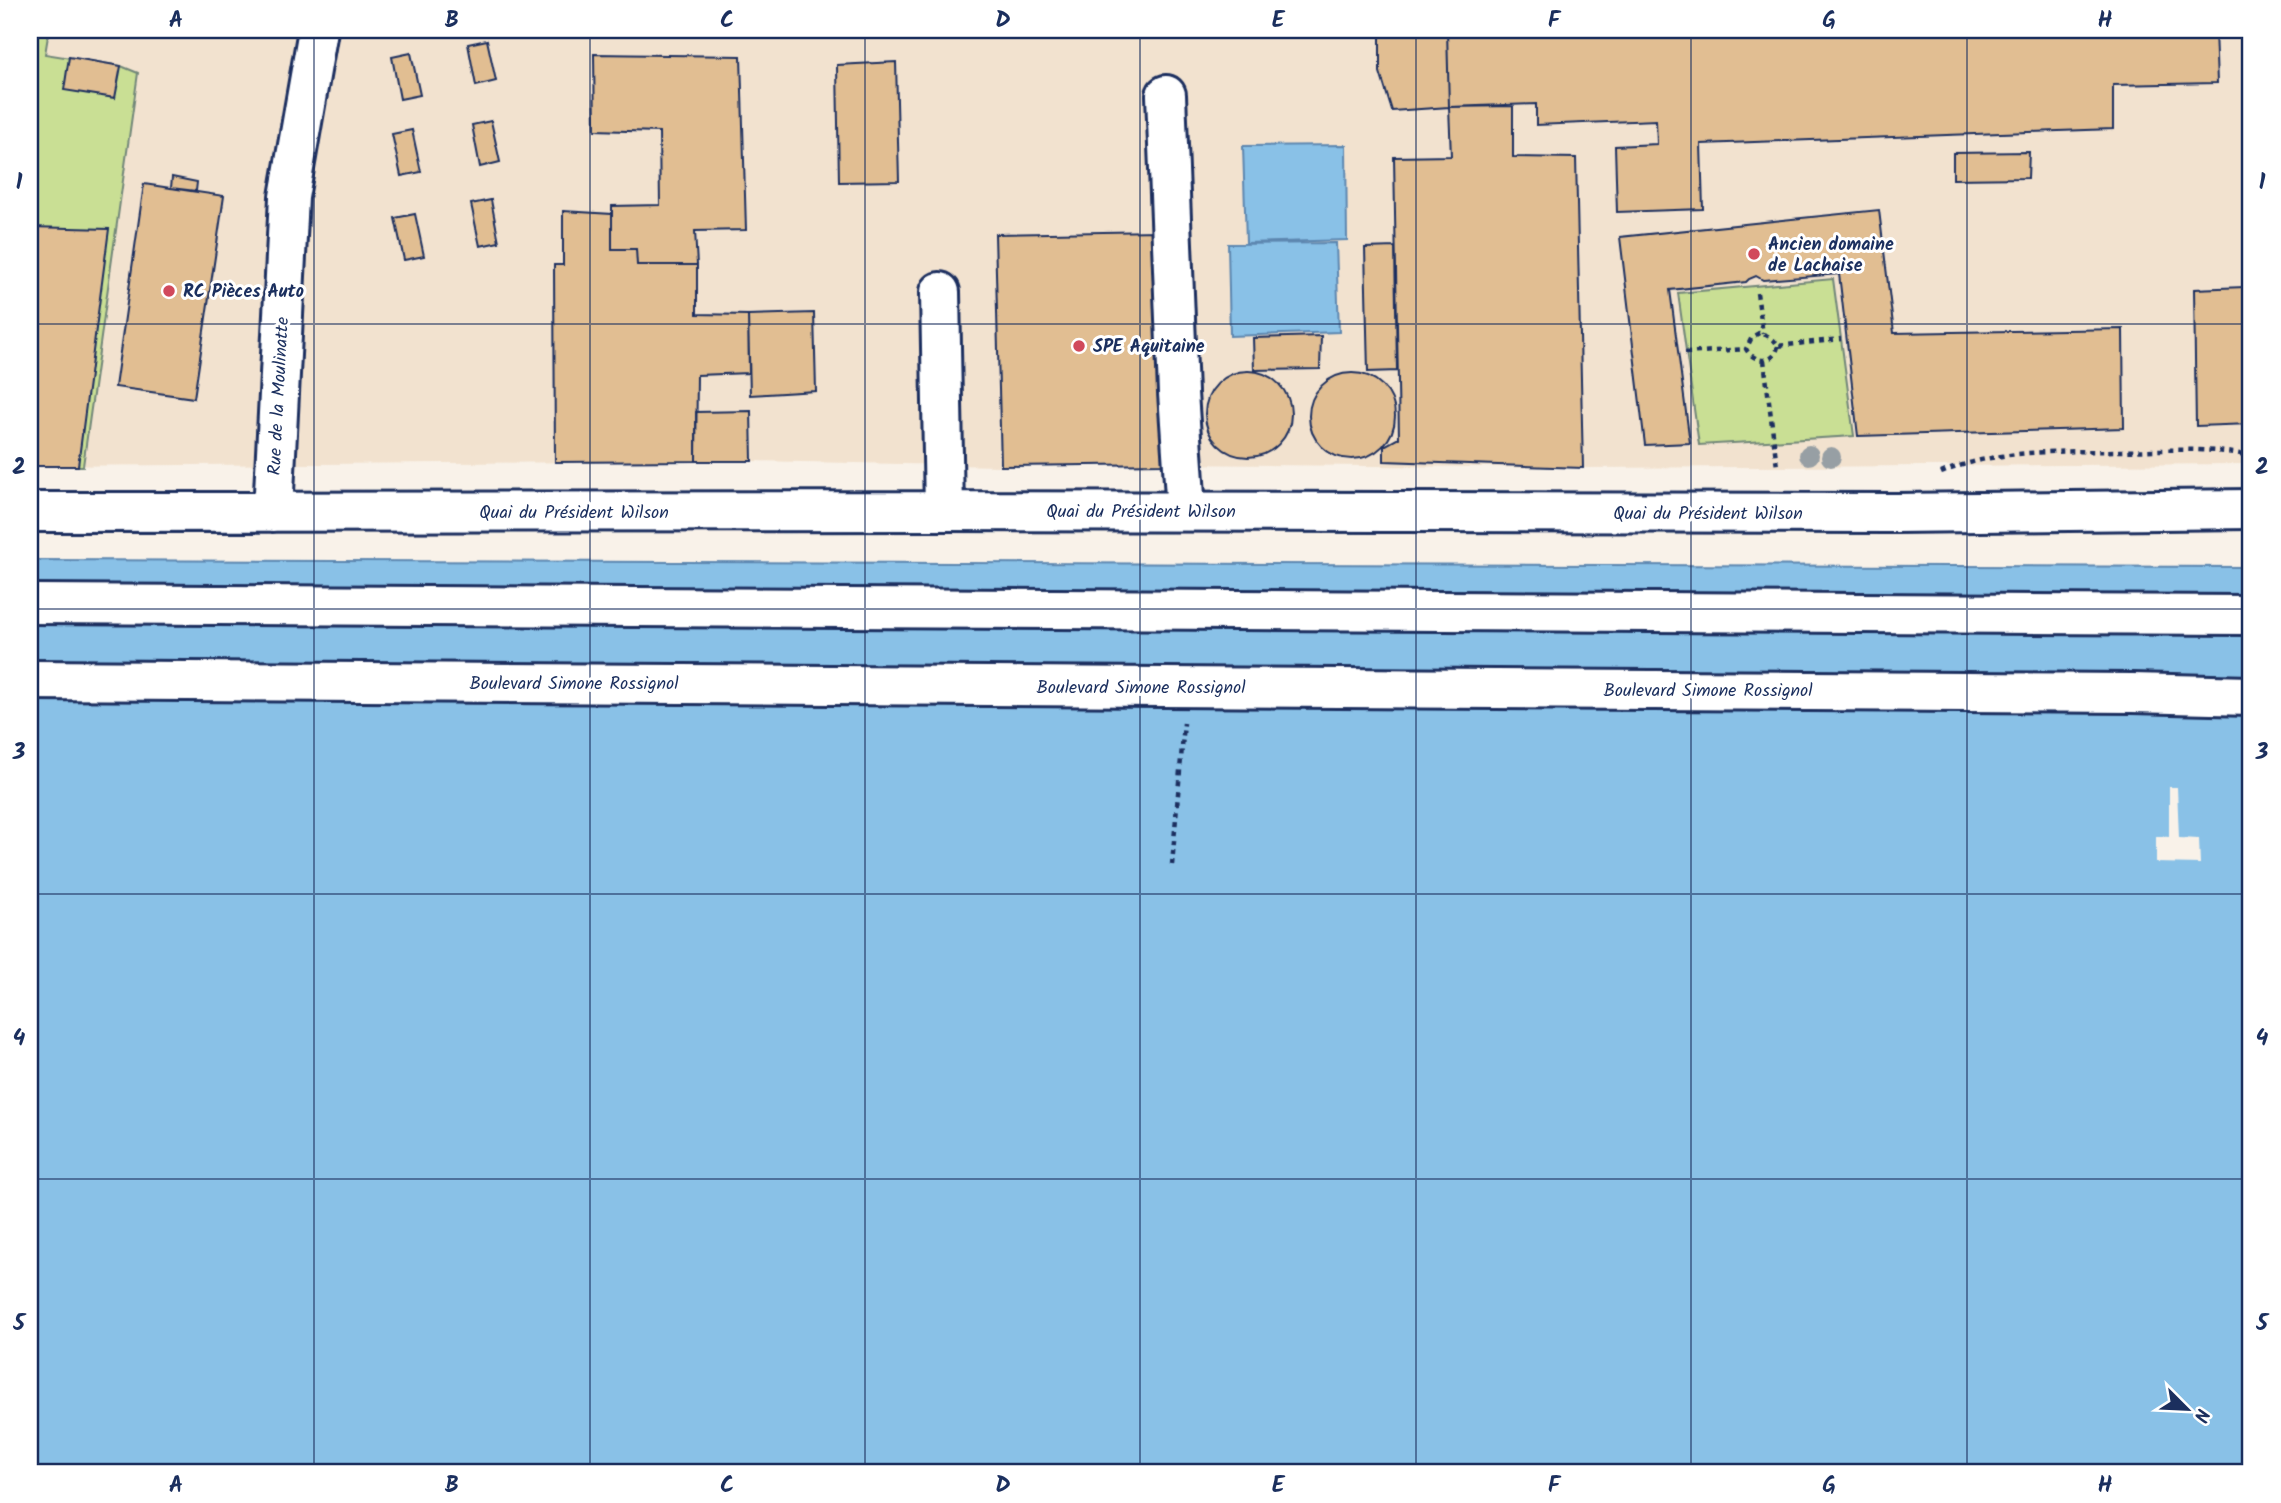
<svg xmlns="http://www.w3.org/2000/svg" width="2281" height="1503" font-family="Kalam,sans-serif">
  <rect width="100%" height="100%" fill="#f9f2e9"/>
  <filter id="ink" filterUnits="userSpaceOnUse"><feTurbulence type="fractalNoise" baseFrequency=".0143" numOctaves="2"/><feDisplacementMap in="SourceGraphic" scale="14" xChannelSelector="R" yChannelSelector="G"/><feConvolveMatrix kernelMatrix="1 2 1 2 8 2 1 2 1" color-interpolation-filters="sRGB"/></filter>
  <g filter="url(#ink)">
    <path fill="#f2e2cf" d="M30,30h2221v434l-668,4 -419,-4 -163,2 -249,-5 -722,5z"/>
    <path fill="#c9df94" stroke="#728779" stroke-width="2" d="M30,30h19l-4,24 76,12 17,7 -55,393h-53z
      M1833,279l21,157 -155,9 -21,-152z"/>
    <path fill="#89c1e7" stroke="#5d87b0" stroke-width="2" d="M1346,145l1,95 -101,3 -3,-97z
      M1336,243l3,89 -109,4 -2,-92z
      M30,560l2221,7v906h-2221z"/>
    <path fill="#f9f2e9" d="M2169,787h8l2,51 20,1 1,25 -44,-1v-27l13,1z"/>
    <path fill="#e1be92" stroke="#1b2f5e" stroke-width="2" d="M1380,30h67l2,77 -57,4 -12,-39z
      M1447,30h768l2,53 -104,2v44l-412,15 2,65 -86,3 -2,-66 42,-2 -1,-24 -120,5v-21l-87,3z
      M487,40l9,41 -20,5 -8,-42z
      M411,53l9,42 -20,4 -8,-42z
      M594,54l147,2 5,174 -51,1 2,34h-60l-1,-16h-24v-43l48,-1 -1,-73 -64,-2z
      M69,57l52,9 -6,32 -51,-8z
      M896,62l3,119 -60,1 -2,-117z
      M1513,106v51l63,1 7,310 -199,-7v-15l15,-8 -5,-281 57,-1 -2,-49z
      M491,121l9,41 -20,5 -8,-42z
      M412,130l9,42 -20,4 -9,-42z
      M2029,152l-1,26 -75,1v-26z
      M172,177l25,5 -1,9 -25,-3z
      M144,184l80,12 -30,202 -79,-11z
      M491,200l8,42 -19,4 -9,-42z
      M1879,210l15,123 229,-4 1,99 -266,8 -19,-162 -76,6 -7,-4 -7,3 -3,3 -76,8 20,153 -45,2 -25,-208z
      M563,211l49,3v35h24l1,16h60v49l51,1 1,58 -52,2 -1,86 -141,1 -1,-197h9z
      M415,214l9,42 -20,4 -9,-42z
      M30,227l79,2 -31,237h-48z
      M1157,231l7,233 -163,2 -6,-232z
      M1395,247l2,124 -29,1 -3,-124z
      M2245,287h6v137l-55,2 -2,-137z
      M814,313l2,78 -66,4 -2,-80z
      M1321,336l-1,33 -66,1 -1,-32z
      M1205 414a43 43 0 1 1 86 0a43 43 0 1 1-86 0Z
      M1309 416a43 43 0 1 1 86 0a43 43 0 1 1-86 0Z
      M751,411l1,50h-56v-49z"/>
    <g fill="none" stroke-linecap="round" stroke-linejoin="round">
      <g stroke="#1b2f5e" stroke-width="44">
        <path id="minor" d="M1166,95l12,298 8,118
          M940,292l4,219
          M30,512l914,-1 952,2 355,-4
          M273,512l16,-315 29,-167"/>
      </g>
      <g stroke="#1b2f5e" stroke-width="44">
        <path id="major" d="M30,604l2221,11
          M30,680l2102,13 119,3"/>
      </g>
      <path stroke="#1b2f5e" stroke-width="4.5" stroke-dasharray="5 5" stroke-linecap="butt" d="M1757,293l6,41
        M1778,346c-3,19 -24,17 -32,3l6,-12 7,-4c8,2 15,5 19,13l63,-7
        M1685,353l61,-4
        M1764,360l13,107
        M1941,473c58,-25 118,-21 181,-22 43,-1 87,-4 129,5
        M1172,865l12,-142"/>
      <use href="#minor" stroke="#fff" stroke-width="38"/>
      <use href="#major" stroke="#fff" stroke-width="38"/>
    </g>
    <g fill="#979fa4">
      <circle cx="1809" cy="455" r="10"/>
      <circle cx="1831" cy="457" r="10"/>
    </g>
  </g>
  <path fill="none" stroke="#1b2f5e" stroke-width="2" stroke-opacity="0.55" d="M314,30v1443M590,30v1443M865,30v1443M1140,30v1443M1416,30v1443M1691,30v1443M1967,30v1443M30,324h2221M30,609h2221M30,894h2221M30,1179h2221"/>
  <g fill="#d1495b" stroke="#fff" stroke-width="2.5">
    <circle cx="1754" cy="254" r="7"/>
    <circle cx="169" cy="291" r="7"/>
    <circle cx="1079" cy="346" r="7"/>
  </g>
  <g text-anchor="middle" stroke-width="6" stroke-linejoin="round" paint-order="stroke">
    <g font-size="18" font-weight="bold" fill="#1b2f5e" stroke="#fff" text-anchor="start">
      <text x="1768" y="250">Ancien domaine<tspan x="1768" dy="21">de Lachaise</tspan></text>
      <text x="183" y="297">RC Pièces Auto</text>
      <text x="1093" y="352">SPE Aquitaine</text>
    </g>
    <g font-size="18" fill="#1b2f5e" stroke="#fff">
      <text transform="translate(278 396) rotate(-87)" y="6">Rue de la Moulinatte</text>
      <text x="1141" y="517">Quai du Président Wilson</text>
      <text x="574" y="518">Quai du Président Wilson</text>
      <text x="1708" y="519">Quai du Président Wilson</text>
      <text x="574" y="689">Boulevard Simone Rossignol</text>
      <text x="1141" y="693">Boulevard Simone Rossignol</text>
      <text x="1708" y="696">Boulevard Simone Rossignol</text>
    </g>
  </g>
  <rect width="2281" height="1503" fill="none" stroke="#fff" stroke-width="77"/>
  <g transform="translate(2187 1409) rotate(114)" stroke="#ffffff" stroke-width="5" paint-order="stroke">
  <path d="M0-5L12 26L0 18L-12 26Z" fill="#1b2f5e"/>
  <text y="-10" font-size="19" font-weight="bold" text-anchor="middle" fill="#1b2f5e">N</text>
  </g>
  <rect x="38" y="38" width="2204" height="1426" fill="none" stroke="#1b2f5e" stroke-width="2.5"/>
  <g font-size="23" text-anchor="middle" font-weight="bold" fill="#1b2f5e">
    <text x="176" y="27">A</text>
    <text x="452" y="27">B</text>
    <text x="727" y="27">C</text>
    <text x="1003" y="27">D</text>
    <text x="1278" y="27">E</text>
    <text x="1554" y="27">F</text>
    <text x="1829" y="27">G</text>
    <text x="2105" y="27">H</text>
    <text x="19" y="189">1</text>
    <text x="2262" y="189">1</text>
    <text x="19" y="474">2</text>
    <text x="2262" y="474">2</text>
    <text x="19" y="759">3</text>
    <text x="2262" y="759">3</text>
    <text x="19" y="1045">4</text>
    <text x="2262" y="1045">4</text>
    <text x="19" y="1330">5</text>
    <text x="2262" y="1330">5</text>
    <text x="176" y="1492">A</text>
    <text x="452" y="1492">B</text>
    <text x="727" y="1492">C</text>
    <text x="1003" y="1492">D</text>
    <text x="1278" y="1492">E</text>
    <text x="1554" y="1492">F</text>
    <text x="1829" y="1492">G</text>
    <text x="2105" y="1492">H</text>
  </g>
</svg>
